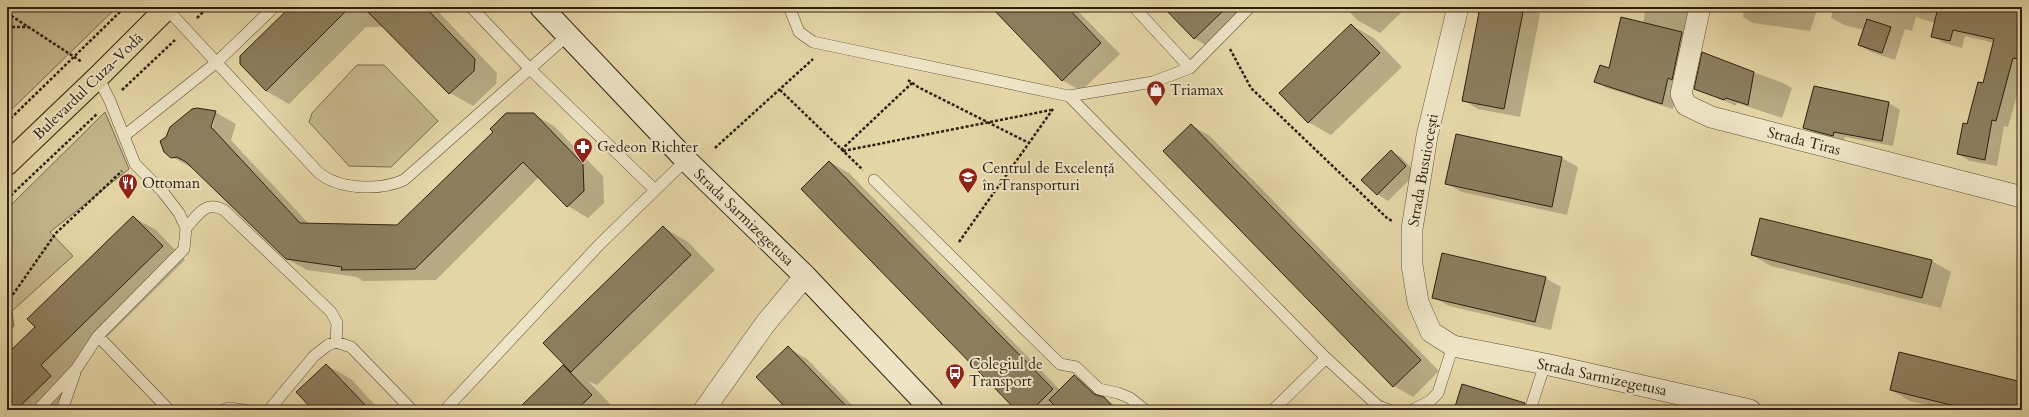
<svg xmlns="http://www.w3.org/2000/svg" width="2029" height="417" font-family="Cardo,serif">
  <rect width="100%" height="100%" fill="#e5d6a7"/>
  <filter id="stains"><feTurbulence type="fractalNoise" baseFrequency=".005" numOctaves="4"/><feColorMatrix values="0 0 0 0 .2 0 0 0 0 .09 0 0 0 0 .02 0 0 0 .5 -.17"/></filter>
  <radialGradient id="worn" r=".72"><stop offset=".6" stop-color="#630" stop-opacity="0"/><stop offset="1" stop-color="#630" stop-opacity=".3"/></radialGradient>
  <path fill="#c6b78d" stroke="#7a6b4e" d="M7,7h110l-110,107z
    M357,65h27l54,56 -47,46 -42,-1 -40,-44 3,-9z
    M105,112l24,57 -79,63 23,24 -61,55 2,15 -7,6v-123z"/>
  <path fill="#0003" fill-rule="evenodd" d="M119,7h12l-4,4z
    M291,7h143l63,66 -1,11 -23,22 -23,-13 -66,-66h-18l-77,77 -23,-13z
    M992,7h82l46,47 -39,37 -19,-11z
    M1164,7h93l-43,43 -19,-11z
    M1345,7h62l-27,26 -23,-13z
    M1481,7h47l12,7 -20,103 -42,-8 -15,-9z
    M1646,7h48l-21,102 -66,-21 -12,-6 14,-13 34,-45z
    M1744,7h74l-8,24 -57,-8 -10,-6z
    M1834,7l188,1v80h-3l-11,39 -4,-1 -7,40 -27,-5 -12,-7 26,-70 10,-41 -29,-7 -3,12 -18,-5 -12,-7 3,-13 -19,-6 -4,14 -7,-2 -10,31 -24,-8 -12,-7 5,-15 -20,-5 -13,-7z
    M1351,25l23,13 28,29 -71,68 -23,-13z
    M1703,54l78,28 11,6 -10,30 -45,-15 -1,3 -40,-18z
    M1814,88l75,15 11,7 -7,36 -48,-9 -1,5 -28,-8 -11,-6z
    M215,112l21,12 -5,16 78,84 88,2 136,-112 21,12 49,50 1,27 -16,15 -20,-12 -29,-29 -103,103 -73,1 -6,-4 -50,-7 -21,-12 -92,-89 -22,-12zM215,118l-4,14h-2l3,-11z
    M1191,125l19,11 229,235 -26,26 -19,-11 -230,-235z
    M1456,135l106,23 16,9 -11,48 -105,-23 -16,-9z
    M1391,151l11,7 14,15 -28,28 -11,-7z
    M830,162l19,11 211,217 14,-14 16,9 14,13 18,12h-105z
    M133,217l23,13 29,30 -121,119 9,11 -21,20h-45v-55l29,-28z
    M663,227l25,15 27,28 -118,115 -9,-4 28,29h-98l45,-43 8,4z
    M1752,255l180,6 19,11 -10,36 -170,-42z
    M1545,278l16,9 -10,43 -102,-24 -16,-9z
    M788,348l19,11 50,51h-68z
    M326,365l25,14 29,31h-65z
    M2022,383v27h-73l-39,-9 -19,-11z
    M1304,407l5,3h-9z"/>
  <path fill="#8d7e5e" stroke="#2d1f0e" d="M290,7h60l-84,84 -26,-27v-8z
    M363,7h62l50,52 -1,12 -25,23z
    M991,7h76l34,36 -39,38z
    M1163,7h64l-33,32z
    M1480,7h44l-20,102 -42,-8z
    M1938,7h84v53l-9,-2 -17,63 -4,-1 -7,40 -28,-6 6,-31 4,1 11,-42 5,1 11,-44 -41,-9 -3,11 -19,-4z
    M1621,17l61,15 -10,48 -4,-2 -6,26 -68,-22 6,-17 9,3z
    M1867,19l24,8 -9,26 -24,-8z
    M1351,24l29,29 -72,70 -29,-30z
    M1702,52l52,20 -6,33 -22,-7 -2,2 -30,-11z
    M1814,86l75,16 -7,39 -48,-9 -1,4 -30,-8z
    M197,108l19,3 -5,16 89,96 97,2 96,-93 -3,-3 16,-16h28l49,51 1,27 -17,16 -44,-45 -108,107 -74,1 1,-3 -56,-8 -100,-97 -9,-5 -6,1 -7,-6 -4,-11 6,-4 4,-10 22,-18z
    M1191,124l230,236 -28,27 -230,-236z
    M1456,134l106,23 -10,50 -107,-23z
    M1391,150l15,16 -29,29 -16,-15z
    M829,161l224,228 -21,21h-16l-215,-221z
    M133,216l30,30 -122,119 10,11 -35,34h-9v-56l28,-27 -8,-8z
    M1760,218l172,42 -10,38 -171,-43z
    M663,226l28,29 -120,117 -28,-29z
    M1442,253l104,24 -11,45 -103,-24z
    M788,346l62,64h-62l-32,-33z
    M1899,352l123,30v28h-51l-81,-20z
    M326,364l44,46h-57l-17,-18z
    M563,365l29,30 -16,15h-59z
    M1074,375l20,19 10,3 12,13h-57l-10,-10z
    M1462,384l63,19 -2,7h-69z"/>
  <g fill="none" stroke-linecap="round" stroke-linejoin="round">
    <g stroke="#5b4d34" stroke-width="12">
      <path id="lane" d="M471,7l59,62 125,121
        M789,7l10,25 14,10 256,54 84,-14 37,-14 60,-61
        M1134,7l56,61
        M167,9l150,162c20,19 62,20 87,9l164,-145
        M1069,96l257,262
        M124,136l93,-74 57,-55
        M874,180l186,184 16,3 23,22 19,4 12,5 15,12
        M186,228c12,-13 19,-28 38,-18l107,102 6,11 -1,19
        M98,336l71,74
        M38,410l39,-42 21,-32 86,-87 2,-21 -7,-15 -17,-22 -27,-27 -25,-63 -12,-24
        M62,410l13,-37
        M223,410l6,-2 15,2
        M269,410l45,-54 14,-11 8,-3 15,5 61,63
        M445,410l154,-165 87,-85
        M1273,410l53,-52 52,48 11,4
        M1412,410l18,-9 8,-8 15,-47
        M1530,410l15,-46"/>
    </g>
    <g stroke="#5b4d34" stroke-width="22">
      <path id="street" d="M1458,7l-31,129 -15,93v36l6,37 13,30 22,14 92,18 205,46
        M1700,7l-19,87 5,11 25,12 311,80
        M704,410l61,-86 40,-48"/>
    </g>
    <g stroke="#2d1f0e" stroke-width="24">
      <path id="secondary" d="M541,7l145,153 119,116 127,134"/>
    </g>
    <g stroke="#2d1f0e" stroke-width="24">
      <path id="primary" d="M7,164l91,-87 70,-70"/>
    </g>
    <path stroke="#2d1f0e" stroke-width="2.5" stroke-dasharray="3 2" stroke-linecap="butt" d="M7,13l75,49
      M197,18l11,-11
      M7,27h22
      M1230,49l21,39 137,131 5,2
      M908,80l10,7 111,56
      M122,90l53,-50
      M780,90l83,80
      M7,116l4,2
      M7,122l118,-115
      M715,148l98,-89
      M841,150l71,-67
      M843,151l208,-41
      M7,199l91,-86
      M959,242l94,-133
      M7,303l49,-70 66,-62"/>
    <use href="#lane" stroke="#eee4c6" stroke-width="11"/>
    <use href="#street" stroke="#eee4c6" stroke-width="21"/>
    <use href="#secondary" stroke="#eee4c6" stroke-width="22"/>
    <use href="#primary" stroke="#e5d6a7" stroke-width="22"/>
  </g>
  <defs>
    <g id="shop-pin" transform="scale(1)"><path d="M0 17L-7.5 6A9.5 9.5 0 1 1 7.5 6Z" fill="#8f2418" stroke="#eee4c6"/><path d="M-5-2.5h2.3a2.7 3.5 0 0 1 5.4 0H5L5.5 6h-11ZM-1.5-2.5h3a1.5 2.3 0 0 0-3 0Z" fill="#fff"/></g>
    <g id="pharmacy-pin" transform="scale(1)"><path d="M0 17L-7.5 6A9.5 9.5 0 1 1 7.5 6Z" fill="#8f2418" stroke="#eee4c6"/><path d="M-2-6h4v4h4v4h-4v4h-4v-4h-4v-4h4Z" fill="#fff"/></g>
    <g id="university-pin" transform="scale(1)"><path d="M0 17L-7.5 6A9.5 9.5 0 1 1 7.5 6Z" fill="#8f2418" stroke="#eee4c6"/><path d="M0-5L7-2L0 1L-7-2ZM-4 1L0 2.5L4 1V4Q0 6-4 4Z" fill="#fff"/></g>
    <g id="restaurant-pin" transform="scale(1)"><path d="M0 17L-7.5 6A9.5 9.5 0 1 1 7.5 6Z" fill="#8f2418" stroke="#eee4c6"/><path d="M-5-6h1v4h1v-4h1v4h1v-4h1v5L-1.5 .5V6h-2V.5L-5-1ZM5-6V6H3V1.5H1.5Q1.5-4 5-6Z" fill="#fff"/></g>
    <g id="bus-pin" transform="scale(1)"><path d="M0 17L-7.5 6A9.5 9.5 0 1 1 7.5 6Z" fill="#8f2418" stroke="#eee4c6"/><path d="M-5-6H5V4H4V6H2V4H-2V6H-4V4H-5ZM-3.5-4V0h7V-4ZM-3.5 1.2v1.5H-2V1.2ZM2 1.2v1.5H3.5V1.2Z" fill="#fff"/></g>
  </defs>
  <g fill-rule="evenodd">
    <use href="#shop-pin" x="1156" y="90"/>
    <use href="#pharmacy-pin" x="583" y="147"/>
    <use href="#university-pin" x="968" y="177"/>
    <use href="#restaurant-pin" x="128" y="183"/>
    <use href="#bus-pin" x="955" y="373"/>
  </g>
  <g text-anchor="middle" stroke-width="4" stroke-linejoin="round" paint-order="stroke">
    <g font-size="15" fill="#2d1f0e" stroke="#eee4c6">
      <text transform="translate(88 86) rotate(-44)" y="5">Bulevardul Cuza-Vodă</text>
      <text transform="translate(1804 141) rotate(14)" y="5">Strada Tiras</text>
      <text transform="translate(1423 170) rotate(-80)" y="5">Strada Busuiocești</text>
      <text transform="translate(744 217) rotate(44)" y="5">Strada Sarmizegetusa</text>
      <text transform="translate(1602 377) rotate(12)" y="5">Strada Sarmizegetusa</text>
    </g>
    <g font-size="15" fill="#2d1f0e" stroke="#eee4c6" text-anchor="start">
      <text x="1170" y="95">Triamax</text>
      <text x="597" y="152">Gedeon Richter</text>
      <text x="982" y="173">Centrul de Excelență<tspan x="982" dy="17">în Transporturi</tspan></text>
      <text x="142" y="188">Ottoman</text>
      <text x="969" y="369">Colegiul de<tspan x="969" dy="17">Transport</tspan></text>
    </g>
  </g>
  <rect width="2029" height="417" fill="none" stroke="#e5d6a7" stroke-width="24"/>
  <rect x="8" y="8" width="2013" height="401" fill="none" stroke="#2d1f0e" stroke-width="2"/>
  <rect x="12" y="12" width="2005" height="393" fill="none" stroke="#2d1f0e"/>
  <rect width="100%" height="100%" filter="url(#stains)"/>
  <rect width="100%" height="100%" fill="url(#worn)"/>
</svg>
